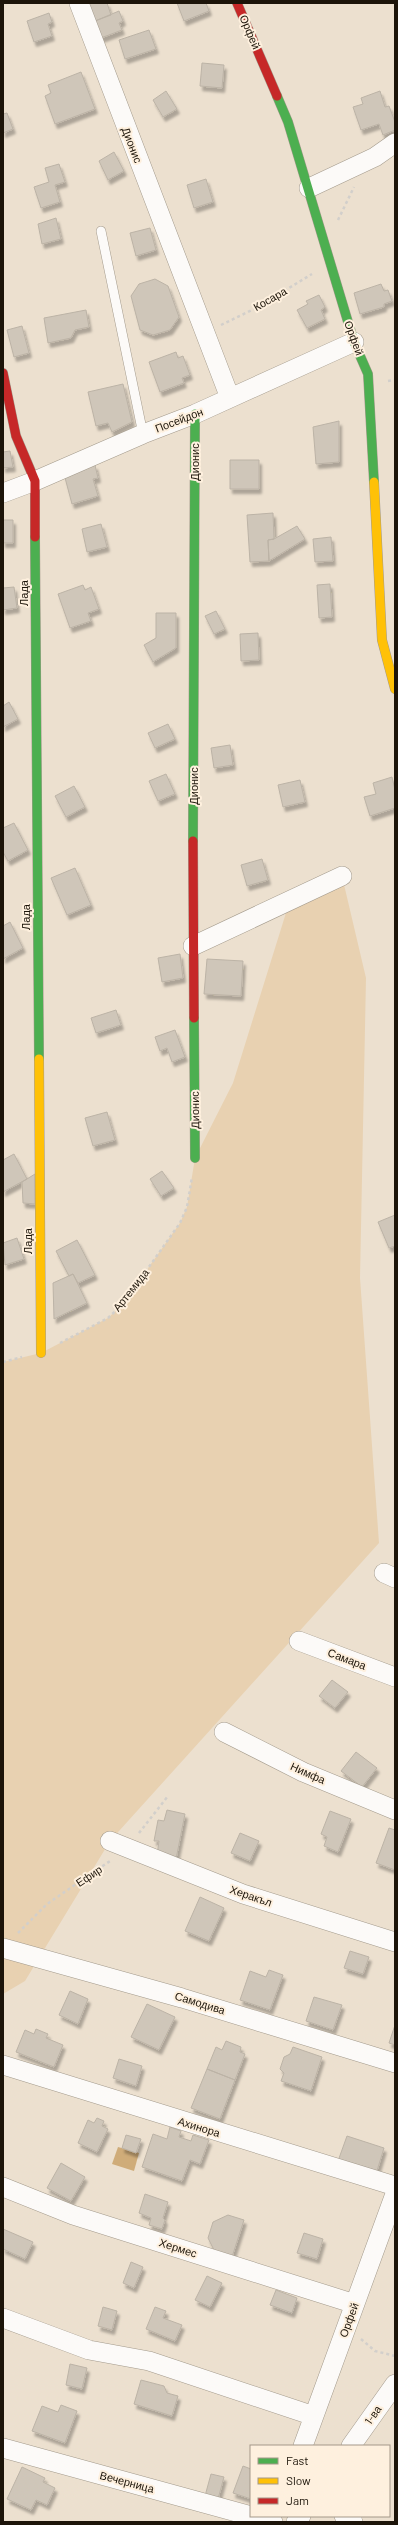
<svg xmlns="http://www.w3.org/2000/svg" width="398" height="2525" font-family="Barlow,sans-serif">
  <defs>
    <filter id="shadow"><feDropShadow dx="2.5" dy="4.5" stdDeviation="1" flood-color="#0004"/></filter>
  </defs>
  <rect width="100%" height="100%" fill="#ece0cf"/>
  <path fill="#e8d1b1" d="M342,876l24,102 -6,300 19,265 -269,298 -85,140 -22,13v-632l38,-9 67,-35 14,-13 58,-82 7,-16 8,-49 38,-75 57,-183z"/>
  <path fill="#cfac79" d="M118,2147l21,6 -5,18 -22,-7z"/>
  <path fill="#cfc6b9" stroke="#bcb3a6" filter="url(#shadow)" d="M88,3h19l4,12 -16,6z
    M177,3h29l3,8 -25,10z
    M119,11l4,10 -4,2 3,7 -21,8 -6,-17z
    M49,13l3,9 -4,2 4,12 -18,6 -7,-21z
    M149,30l7,19 -31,10 -6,-19z
    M202,63l22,2 -2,23 -22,-2z
    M81,72l14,37 -40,15 -10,-28 6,-3 -3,-8z
    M166,91l11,18 -14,8 -10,-17z
    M380,91l5,16 4,-1 6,16v8l-12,5 -4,-11 -18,6 -8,-23 10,-3 -2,-6z
    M7,113l6,16 -10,4v-19z
    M114,152l10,19 -16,9 -9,-19z
    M59,164l6,18 -10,3 5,17 -19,6 -7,-21 15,-5 -4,-14z
    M206,179l7,23 -19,6 -7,-23z
    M56,218l5,21 -19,5 -4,-20z
    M150,228l6,22 -20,6 -6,-23z
    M155,279l13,7 11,31 -9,13 -17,5 -13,-5 -9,-34 8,-12z
    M381,284l3,7 4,-1 4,11 -8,3v3l-24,7 -6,-21z
    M319,295l6,12 -4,3 4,9 -18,9 -10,-18 11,-6 -2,-3z
    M86,310l3,17 -14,3 -4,8 -23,5 -4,-25z
    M22,326l7,27 -15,4 -7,-27z
    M176,352l2,6 5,-2 7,19 -8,3 2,5 -24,9 -11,-30z
    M123,384l9,38 -20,10 -4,-9 -12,3 -8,-34z
    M339,421v41l-23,2 -3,-37z
    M10,451l3,16 -10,1v-16z
    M230,460h29v29h-29z
    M95,465l3,13 -5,1 5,17 -26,8 -8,-30z
    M273,513l1,26 -6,1 1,21 -19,1 -3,-47z
    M3,520h10v23h-10z
    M101,524l6,23 -20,5 -5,-23z
    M297,526l8,13 -36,22 -1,-21 6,-1z
    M331,537l2,24 -18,1 -2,-23z
    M330,584l2,33 -13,1 -2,-33z
    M83,585l2,5 6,-3 8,22 -11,4 3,8 -21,7 -12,-34z
    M14,587l3,21 -14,2v-22z
    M216,611l9,18 -11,5 -9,-18z
    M156,613h20v35l-23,14 -9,-17 12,-7z
    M258,633l1,27 -18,1 -1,-27z
    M9,702l9,17 -15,8v-21z
    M168,724l7,15 -20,9 -7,-15z
    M230,745l3,20 -19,3 -3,-20z
    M166,774l9,20 -17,7 -9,-20z
    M392,777l3,13v18l-25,8 -6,-19 12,-3 -3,-11z
    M300,780l5,22 -22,5 -5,-22z
    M74,786l11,21 -19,10 -11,-21z
    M14,823l14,27 -20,11 -5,-9v-24z
    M262,859l6,21 -21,6 -6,-21z
    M75,868l16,37 -24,10 -16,-37z
    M10,922l13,26 -20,11v-33z
    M180,954l3,24 -21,4 -4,-24z
    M207,959l36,2 -2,35 -37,-2z
    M116,1010l5,15 -25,8 -5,-15z
    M175,1030l10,27 -13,5 -5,-14 -7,3 -5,-14z
    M107,1112l8,28 -22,6 -8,-28z
    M14,1154l13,25 -24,13v-32z
    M162,1171l12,17 -13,8 -11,-17z
    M35,1174v30l-12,-1 -1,-21z
    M395,1215v31l-6,2 -11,-26z
    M17,1238l7,21 -19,6 -2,-22z
    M77,1240l18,35 -17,8 -5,-9 -4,2 -13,-25z
    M73,1274l14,29 -33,16 -1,-36z
    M332,1680l16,12 -13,16 -16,-12z
    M356,1752l21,16 -15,19 -21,-16z
    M167,1810l18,4 -9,45 -19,-4 2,-14h-5l4,-21 6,1z
    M330,1811l21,8 -13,33 -14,-6 3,-9 -6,-3z
    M389,1828l6,2v40l-19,-7z
    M240,1833l19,8 -9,20 -19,-8z
    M200,1897l24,11 -15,33 -24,-10z
    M350,1951l19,6 -6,17 -19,-6z
    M269,1970l14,5 -13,35 -30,-10 10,-29 16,6z
    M70,1991l18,8 -10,25 -19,-9z
    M314,1997l28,8 -9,25 -27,-9z
    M147,2004l28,13 -16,33 -28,-13z
    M395,2025v20l-6,-2z
    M36,2029l12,5 -2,4 17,7 -9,22 -38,-15 9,-22 9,4z
    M226,2041l15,6 -1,5 5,2 -10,26 -28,-11 9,-22 6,3z
    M293,2047l29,10 -11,34 -30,-10 3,-8 -4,-4 4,-12 6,-3z
    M119,2059l23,7 -6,20 -23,-8z
    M207,2069l28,11 -15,39 -29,-11z
    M97,2118l7,3 -2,5 6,3 -11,23 -19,-9 10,-23 6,3z
    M170,2127l11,4 -2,6 12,4 2,-6 16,5 -9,24 -10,-4 -8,21 -40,-14 11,-33 14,5z
    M126,2135l15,4 -5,14 -14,-5z
    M347,2136l37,12 -8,26 -38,-13z
    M61,2163l24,14 -14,24 -24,-13z
    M145,2194l23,8 -5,16 2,2 -3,9 -13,-4 2,-7 -12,-5z
    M228,2215l16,5 -12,37 -17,-5 -7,-14 5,-16z
    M3,2229l30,13 -8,17 -22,-10z
    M304,2233l19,6 -6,20 -20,-6z
    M131,2262l12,5 -9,21 -11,-5z
    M207,2276l15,7 -12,24 -15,-7z
    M276,2290l21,8 -5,15 -22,-8z
    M103,2307l14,4 -5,19 -14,-4z
    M155,2307l11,4 -3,7 19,7 -7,16 -29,-12z
    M70,2364l17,4 -5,21 -16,-4z
    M141,2380l23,6 3,7 11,3 -6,20 -38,-12z
    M61,2405l16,6 -12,32 -33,-12 10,-25 16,6z
    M243,2466l8,3v30l-18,-6z
    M22,2467l23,11 -2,4 12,6 -8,17 -11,-5 -5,10 -24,-11z
    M211,2474l13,3 -6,22 -13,-3z"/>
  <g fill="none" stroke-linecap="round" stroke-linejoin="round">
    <g stroke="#a39a8c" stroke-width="10">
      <path id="lane" d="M101,231l42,203"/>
    </g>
    <g stroke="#a39a8c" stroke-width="20">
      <path id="street" d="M79,3l151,395
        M309,188l66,-31 20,-14
        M3,493l32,-12 108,-47 52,-20 159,-72
        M193,946l149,-70
        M384,1573l11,5
        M299,1641l96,36
        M224,1732l79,40 92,38
        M110,1841l133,53 152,48
        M3,1948l179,50 213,65
        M3,2065l392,121
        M3,2187l70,28 282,89
        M3,2318l86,32 60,11 165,55
        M303,2446l92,-252
        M351,2446l44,-62
        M3,2448l248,68
        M252,2516l21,6
        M344,2516l9,6
        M296,2522l5,-6"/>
    </g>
    <g stroke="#a39a8c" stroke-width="10">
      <path id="fast" d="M277,96l11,26 66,220 14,32 6,108
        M35,537l4,522
        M193,841l2,-427
        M194,1018l1,140"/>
    </g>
    <g stroke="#a39a8c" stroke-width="10">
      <path id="slow" d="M374,482l8,158 13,49
        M39,1059l2,294"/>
    </g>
    <g stroke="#a39a8c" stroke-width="10">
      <path id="jam" d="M237,3l40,93
        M3,373l13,63 19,45v56
        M193,841l1,177"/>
    </g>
    <path stroke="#d2cfcb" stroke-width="2.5" stroke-dasharray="3 3" stroke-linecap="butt" d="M338,220l16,-33
      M221,325l35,-17 56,-34
      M388,381l7,-1
      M60,1343l48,-25 14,-13 58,-82 7,-16 5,-30
      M3,1362l19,-5
      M139,1833l29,-37
      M18,1933l29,-29 63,-43
      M361,2339l14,12 20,5"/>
    <use href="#lane" stroke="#fcfaf8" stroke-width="9"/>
    <use href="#street" stroke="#fcfaf8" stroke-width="19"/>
    <use href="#fast" stroke="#4caf50" stroke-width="9"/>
    <use href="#slow" stroke="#ffc107" stroke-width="9"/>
    <use href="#jam" stroke="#c62828" stroke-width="9"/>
  </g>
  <g text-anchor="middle" stroke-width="4" stroke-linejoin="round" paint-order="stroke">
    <g font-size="11" fill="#1c1409" stroke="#fef0de">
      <text transform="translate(250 32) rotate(67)" y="4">Орфей</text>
      <text transform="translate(132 145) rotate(69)" y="4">Дионис</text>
      <text transform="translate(270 299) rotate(-30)" y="4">Косара</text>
      <text transform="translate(354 338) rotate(70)" y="4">Орфей</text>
      <text transform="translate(179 420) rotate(-21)" y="4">Посейдон</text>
      <text transform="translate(195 462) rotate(-90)" y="4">Дионис</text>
      <text transform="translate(24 593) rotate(-90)" y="4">Лада</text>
      <text transform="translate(194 786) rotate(-90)" y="4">Дионис</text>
      <text transform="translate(26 917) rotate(-90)" y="4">Лада</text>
      <text transform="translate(195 1110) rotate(-91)" y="4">Дионис</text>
      <text transform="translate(28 1241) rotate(-90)" y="4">Лада</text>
      <text transform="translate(131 1290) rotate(-52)" y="4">Артемида</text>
      <text transform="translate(347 1659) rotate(21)" y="4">Самара</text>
      <text transform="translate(308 1773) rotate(24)" y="4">Нимфа</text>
      <text transform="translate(89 1876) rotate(-34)" y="4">Ефир</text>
      <text transform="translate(251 1896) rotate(19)" y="4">Херакъл</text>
      <text transform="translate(200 2003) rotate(17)" y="4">Самодива</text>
      <text transform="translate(199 2127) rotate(17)" y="4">Ахинора</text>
      <text transform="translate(178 2248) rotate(18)" y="4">Хермес</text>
      <text transform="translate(349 2320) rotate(-70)" y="4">Орфей</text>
      <text transform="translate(373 2415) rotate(-55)" y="4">1-ва</text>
      <text transform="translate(127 2482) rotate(15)" y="4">Вечерница</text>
    </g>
  </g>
  <rect width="398" height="2525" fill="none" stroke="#1c1409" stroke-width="8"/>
  <rect x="250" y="2445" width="140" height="72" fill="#fef0de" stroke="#a49889"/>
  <rect x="258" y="2458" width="20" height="6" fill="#4caf50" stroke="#a49889"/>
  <text x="286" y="2465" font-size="12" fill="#1c1409">Fast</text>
  <rect x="258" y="2478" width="20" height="6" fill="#ffc107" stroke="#a49889"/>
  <text x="286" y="2485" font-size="12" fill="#1c1409">Slow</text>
  <rect x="258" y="2498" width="20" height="6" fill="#c62828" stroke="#a49889"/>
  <text x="286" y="2505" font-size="12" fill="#1c1409">Jam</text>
</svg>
